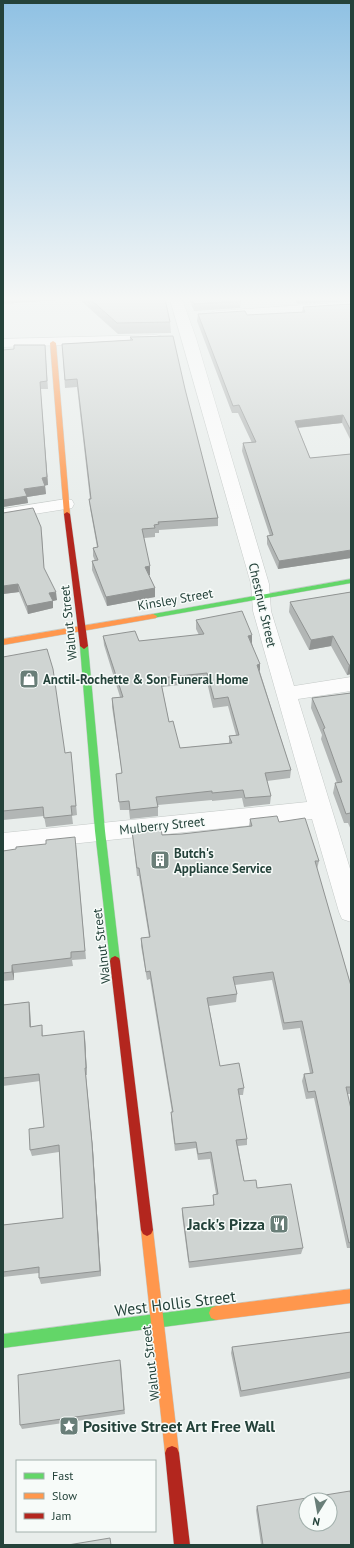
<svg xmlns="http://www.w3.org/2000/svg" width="354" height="1548" font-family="'PT Sans',sans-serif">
  <rect width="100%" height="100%" fill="#e8edeb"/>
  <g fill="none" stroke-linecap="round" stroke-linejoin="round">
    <g stroke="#c5cac8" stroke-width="1">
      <path id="street" d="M170,299h12l14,39 73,246 2,27 23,75 57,-9v14l-53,8 53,173v50l-9,-3 -3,-7 -27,-93 -309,32v-18l304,-31 -54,-191 -2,-27z
        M351,302v8l-134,9 -5,-1 -2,-3 2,-3 5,-1z
        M156,335l5,1 2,3 -2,3 -158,5v-8z
        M66,499l6,1 2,4 -2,4 -69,11v-10z"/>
    </g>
    <g stroke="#c3cbc8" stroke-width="1">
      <path id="fast" d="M351,579v4l-198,35 -4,-2 4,-2z
        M84,643l4,3 17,185 15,130 -1,3 -4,2 -4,-2 -1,-3 -15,-130 -15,-185z
        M216,1306l5,2 2,5 -2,5 -5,2 -213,28v-14z"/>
    </g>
    <g stroke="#c3cbc8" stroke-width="1">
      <path id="slow" d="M53,341l3,2 14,171 -3,2 -3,-2 -14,-171z
        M153,614l4,2 -1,2 -153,27v-6z
        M147,1224l4,2 2,4 26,223 -2,5 -5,2 -5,-2 -2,-5 -24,-223 2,-4z
        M351,1289v14l-135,17 -5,-2 -2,-5 2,-5 5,-2z"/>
    </g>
    <g stroke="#c3cbc8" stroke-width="1">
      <path id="jam" d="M67,512l3,2 18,132 -4,3 -4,-3 -16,-132z
        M115,956l4,2 1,3 33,269 -2,4 -4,2 -4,-2 -2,-4 -31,-269 1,-3z
        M172,1446l5,2 2,5 11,92h-16l-9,-92 2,-5z"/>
    </g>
    <use href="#street" fill="#fcfcfc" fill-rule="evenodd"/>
    <use href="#fast" fill="#63d668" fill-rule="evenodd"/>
    <use href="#slow" fill="#ff974d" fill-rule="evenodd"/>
    <use href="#jam" fill="#b3261e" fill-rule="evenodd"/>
  </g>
  <path fill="#b2b6b5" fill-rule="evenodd" d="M3,299h68l-68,5z
    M79,299h86l5,23 1,11 -53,1z
    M189,299h51l1,2 -1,7 -46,3z
    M295,299h56v2l-54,3z
    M351,304v137l-9,-18 -44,5 12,30 41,-4v104l-73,11 -11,-25v-8h3l-28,-85 1,-8h9l-14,-30h-6l-35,-92 1,-7 49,1 55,-3 1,-5z
    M130,337l55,52 33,129v8l-59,4v3h-4v4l-11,1 6,37h-1l6,13v9l-48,9 -15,-36v-9h3l-2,-5v-8l4,-1 -7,-39 -1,-9h1l-13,-112 -12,1 -3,-44 68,-4z
    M45,345l3,44h-8l8,96h-3l1,9 -19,3 1,6 -25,4 11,-158z
    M42,535l2,34 13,31 -4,1v7l-25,6 -9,-22 -16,2z
    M351,592v82l-4,1 -16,-29 -22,4 -20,-38 1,-10z
    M196,620l56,15v8l8,29 31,98 -1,8 -23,3 4,15 -1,8 -26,3 -2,-9 -30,3v-1l-54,5v11l-28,3 -1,-9h-9l-4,-36 6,-1 -10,-66v-9l8,-1 -16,-52 -1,-9 36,5 60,-6 -3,-6zM207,682l6,26 15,-2 8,29 -7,1v7l-49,5 -11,-26 -7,-35z
    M3,657l62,96 7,8 5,54 -5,1 1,8 -27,3 -2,-11 -41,4z
    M351,693v137l-3,-7h-4l-11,-30 2,-10h2l-16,-44 1,-4 -11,-27 1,-10z
    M250,819l29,3 40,39 -2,8 34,117v108h-4l4,15v139h-4l-33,-150 -8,1 -4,-18 2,-7 6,-1 -10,-45 -17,2 -11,-50 -37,5 2,9 -1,8 -27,4 11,60 24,22 -1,7h-4l8,44v6l-9,1 6,35 13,7 46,60 -2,6 -112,14 -7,-53v-7l31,-3v-10l3,-1 -6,-35 -12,1 -2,-12 -21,3 -4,-32v-7h1l-22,-133 -3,1 -6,-34v-8l8,-1 -10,-61h-2l-5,-45 30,4 20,-1 67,-7z
    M76,845l10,114 -14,1 1,6 -59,7v7l-11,1v-130z
    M29,1002l1,7 1,18 11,-2 1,11 42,2 2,37h-1l7,75 8,126 -60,8 -2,-6v-5l-36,4v-52l60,-7 -4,-66 -27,4 -2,-6 14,-23 -4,-46 -37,5v-81z
    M351,1332v46l-111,19 -9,-44 1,-6z
    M121,1364l4,50 -103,15 -2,-4z
    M257,1506l94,39h-90l-5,-35z"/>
  <path fill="#919493" d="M40,382l8,103 -5,1 -1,-8z
    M343,415l-1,8 -48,5 1,-7z
    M45,486l1,8 -19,3 1,6 -25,4v-7l21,-11z
    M351,550v8l-73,11 1,-8z
    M150,566v9l-4,1 -1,-9z
    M18,584l1,8 -16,2v-8z
    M155,588v9l-48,9 -1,-9z
    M56,592l1,8 -4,1v7l-25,6 -1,-8 22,-13z
    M252,635v9l-4,-8z
    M333,636l-2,10 -22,4 2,-10z
    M260,664v8l-3,-7z
    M349,665h2v9l-4,1z
    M12,965l2,8v7l-2,-8z
    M29,1002l1,7 1,25 -1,-7z
    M84,1031l1,7 2,37 -1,-7z
    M85,1068l8,82 8,126 -1,-5z"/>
  <path fill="#cfd4d2" stroke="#919493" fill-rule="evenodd" d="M90,299h75l5,23 -53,1z
    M192,299h48l1,2 -47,3z
    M351,304v127l-8,-16 -48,6 15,37 41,-4v96l-72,11 -12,-25 6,-1 -30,-92 13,-1 -17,-37 -6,1 -35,-92 47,-3 2,4 58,-3 -2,-5z
    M173,336l12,53 33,129 -60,4 1,2 -5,1 1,3 -13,1 8,37 -5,1 10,21 -49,9 -14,-36 6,-1 -5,-12 5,-1 -9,-48h2l-14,-120 -12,1 -3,-36 71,-4 -3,-3z
    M14,345h31l2,36 -7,1 7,95 -5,1 3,8 -21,3 3,7 -24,4v-150l11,-1z
    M33,508l8,19 3,41 12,24 -7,1 4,8 -26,5 -9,-22 -15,2v-73z
    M351,592v73h-2l-16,-29 -22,4 -21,-38z
    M242,611l10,24 -4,1 12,28 -3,1 34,105 -26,3 6,23 -26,2 -2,-8 -31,3v-2l-56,6 2,10 -28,3 -1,-9 -10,1 -3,-28 6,-1 -10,-75 11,-1 -20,-61 32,-5 4,10 65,-7 -8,-14zM207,673l7,26 14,-2 11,38 -10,1 3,7 -52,5 -7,-27 -4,1 -9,-44z
    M47,649l6,20 12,84 6,-1 5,54h-5l1,9 -28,3 -1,-11 -40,4v-154z
    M351,693v122l-1,-2 -4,1 -11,-31 7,-1 -19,-53 2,-1 -13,-30z
    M277,816l2,6 26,-4 14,43h-4l36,125v101h-5l5,22v133l-2,1 -34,-152 -7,1 -4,-18 9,-1 -11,-52 -18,2 -11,-51 -40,5 4,17 -30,4 13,68 19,-3 5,25 -6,1 9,50 -11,1 8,41 12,-1 1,8 34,-4 12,64 -114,14 -7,-54 32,-3 -1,-10 5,-1 -7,-42 -13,2 -2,-12 -21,2 -4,-32h2l-23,-141 -4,1 -5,-34 9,-1 -11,-69h-2l-5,-37 29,-3 1,7 20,-1 70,-8 -2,-7z
    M75,837l10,114 -14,1v6l-59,7v7l-9,1v-122l13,-2v-2l30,-3v-4z
    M29,1002l1,25 12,-2v11l42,-5 2,37h-1l7,75 8,128 -61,7v-11l-36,5v-47l60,-7 -4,-73 -29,5 -1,-21 15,-2 -5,-53 -36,4v-73z
    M351,1332v40l-110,19 -9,-44z
    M120,1360l4,50 -104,15 -2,-50z
    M350,1491l1,4v50h-88l-6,-39zM306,1500h24v24h-24z
    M110,1538l1,7h-43z"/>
  <linearGradient id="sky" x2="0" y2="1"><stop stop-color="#8fc1e3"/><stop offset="0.58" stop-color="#f5f7f6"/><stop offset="1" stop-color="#f5f7f6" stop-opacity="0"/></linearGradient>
  <rect width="354" height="515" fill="url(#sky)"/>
  <defs>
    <g id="shop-square" transform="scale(1)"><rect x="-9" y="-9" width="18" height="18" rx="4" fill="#697e78" stroke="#f7fbf9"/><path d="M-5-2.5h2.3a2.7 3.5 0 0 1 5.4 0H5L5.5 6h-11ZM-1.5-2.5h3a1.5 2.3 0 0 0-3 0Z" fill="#fff"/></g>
    <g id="building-square" transform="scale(1)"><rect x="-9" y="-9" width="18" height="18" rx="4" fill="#697e78" stroke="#f7fbf9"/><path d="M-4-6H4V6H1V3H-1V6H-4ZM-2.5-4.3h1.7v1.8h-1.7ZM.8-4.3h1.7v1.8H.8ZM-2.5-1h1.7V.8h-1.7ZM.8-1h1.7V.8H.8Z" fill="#fff"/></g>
    <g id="restaurant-square" transform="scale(1)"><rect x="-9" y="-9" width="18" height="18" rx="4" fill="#697e78" stroke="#f7fbf9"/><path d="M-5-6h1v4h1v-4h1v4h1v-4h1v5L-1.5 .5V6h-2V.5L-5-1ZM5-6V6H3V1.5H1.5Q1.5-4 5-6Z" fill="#fff"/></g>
    <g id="sight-square" transform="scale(1)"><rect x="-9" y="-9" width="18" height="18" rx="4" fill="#697e78" stroke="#f7fbf9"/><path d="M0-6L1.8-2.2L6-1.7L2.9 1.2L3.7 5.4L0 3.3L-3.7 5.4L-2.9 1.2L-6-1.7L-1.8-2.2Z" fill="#fff"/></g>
  </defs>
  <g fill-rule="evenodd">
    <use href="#shop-square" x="29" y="679"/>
    <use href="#building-square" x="160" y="860"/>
    <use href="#restaurant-square" x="279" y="1224"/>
    <use href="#sight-square" x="69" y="1426"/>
  </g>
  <g text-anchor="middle" stroke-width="3" stroke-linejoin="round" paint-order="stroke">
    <g font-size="13" fill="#24423a" stroke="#f7fbf9">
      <text transform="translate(175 599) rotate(-10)" y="5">Kinsley Street</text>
      <text transform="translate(263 605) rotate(77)" y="5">Chestnut Street</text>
      <text transform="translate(68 623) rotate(-96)" y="5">Walnut Street</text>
      <text transform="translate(162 825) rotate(-6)" y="5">Mulberry Street</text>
      <text transform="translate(101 946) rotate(-97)" y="5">Walnut Street</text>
      <text transform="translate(150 1363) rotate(-97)" y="5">Walnut Street</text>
    </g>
    <g font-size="13" font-weight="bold" fill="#24423a" stroke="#f7fbf9" text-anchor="start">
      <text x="43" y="684">Anctil-Rochette &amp; Son Funeral Home</text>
      <text x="174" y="858">Butch's<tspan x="174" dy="15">Appliance Service</tspan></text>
    </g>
    <g font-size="16" font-weight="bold" fill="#24423a" stroke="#f7fbf9" text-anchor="end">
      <text x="265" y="1230">Jack's Pizza</text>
      <text x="83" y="1432" text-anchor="start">Positive Street Art Free Wall</text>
    </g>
    <g font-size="16" fill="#24423a" stroke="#f7fbf9">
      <text transform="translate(175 1303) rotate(-7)" y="6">West Hollis Street</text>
    </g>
  </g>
  <rect width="354" height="1548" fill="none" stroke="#24423a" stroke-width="8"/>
  <rect x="16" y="1460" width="140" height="72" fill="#f7fbf9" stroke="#a3b1ad"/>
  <rect x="24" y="1473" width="20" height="6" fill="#63d668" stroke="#a3b1ad"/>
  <text x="52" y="1480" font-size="12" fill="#24423a">Fast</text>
  <rect x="24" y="1493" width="20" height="6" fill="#ff974d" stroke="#a3b1ad"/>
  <text x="52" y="1500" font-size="12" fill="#24423a">Slow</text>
  <rect x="24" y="1513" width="20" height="6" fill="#b3261e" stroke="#a3b1ad"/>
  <text x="52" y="1520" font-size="12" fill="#24423a">Jam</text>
  <g transform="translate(318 1512) rotate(191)"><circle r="19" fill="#f7fbf9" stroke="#a3b1ad"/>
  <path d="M0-3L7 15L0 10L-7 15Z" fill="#697e78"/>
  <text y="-6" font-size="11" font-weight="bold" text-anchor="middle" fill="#24423a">N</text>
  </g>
</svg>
